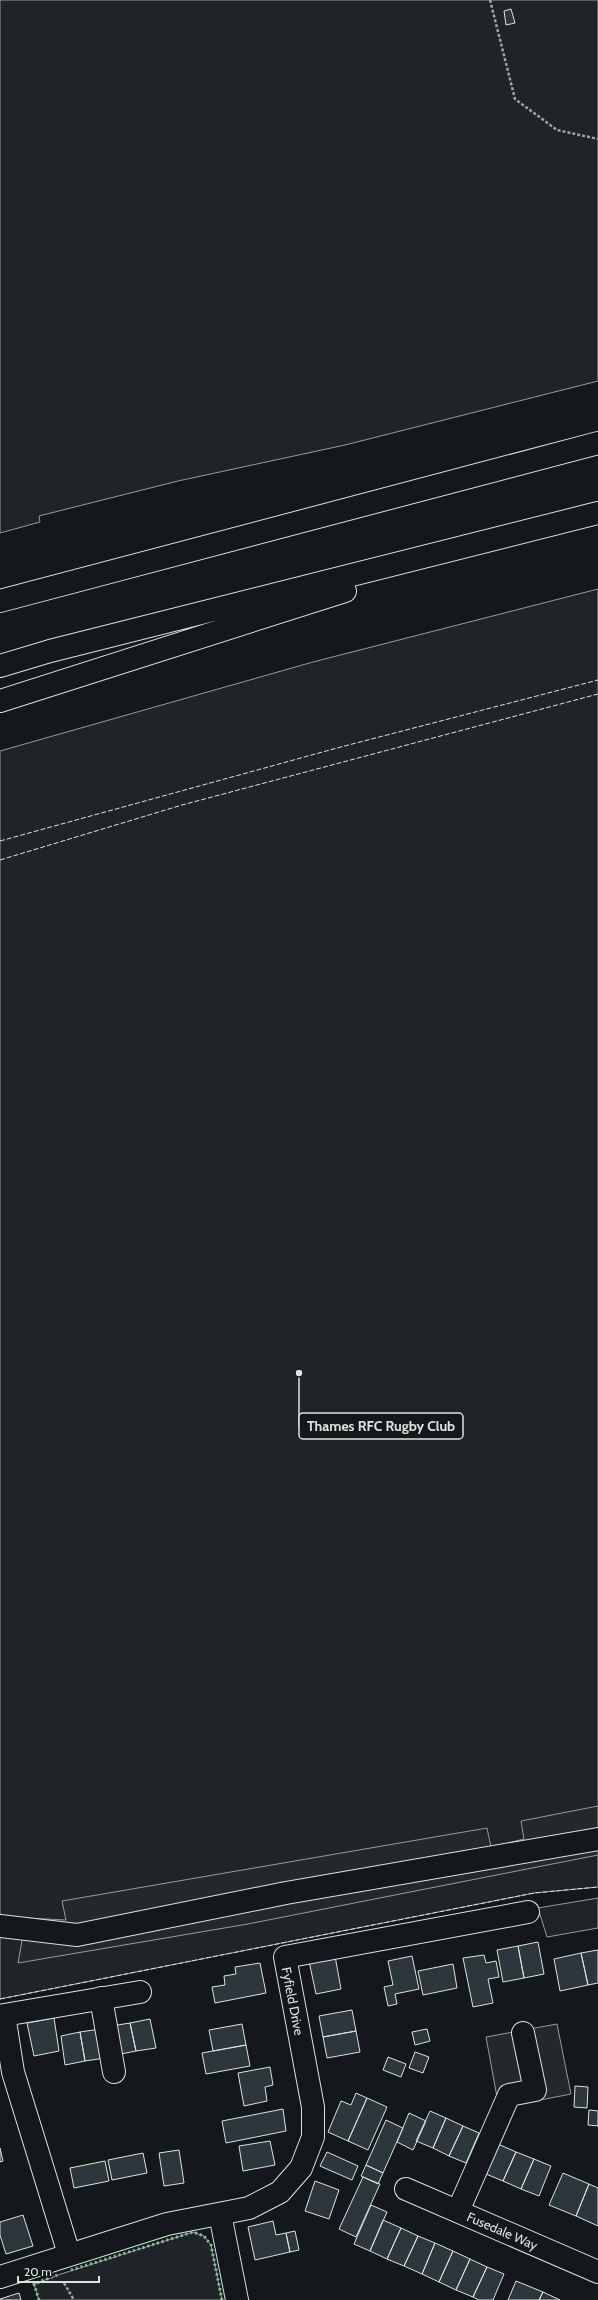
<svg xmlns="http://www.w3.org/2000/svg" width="598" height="2300" font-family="Cabin,sans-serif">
  <rect width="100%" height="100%" fill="#14181c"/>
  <path fill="#202428" stroke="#939e99" d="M0,0h598v381l-253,64 -167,36 -139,35 1,6 -40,11z
    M598,589v1298l-64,6 -534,106v-1248l313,-89z
    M598,1898v30l-51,9 -9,-29z
    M193,2232l11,4 7,9 11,55h-183l-5,-16 27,-10z"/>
  <path fill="#24282b" stroke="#939e99" d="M598,1806v49l-350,69 -230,39 8,-45 40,2 -4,-19 425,-73 4,19 33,-8 -3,-18z
    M557,2024l14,70 -72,14 -13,-71z"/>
  <path fill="#2c363c" stroke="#d8e6dc" d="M511,9l4,14 -9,2 -2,-14z
    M538,1942l6,32 -20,4 -6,-32z
    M518,1946l6,32 -21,4 -6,-32z
    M598,1950v33l-10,2 -7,-32z
    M581,1953l7,32 -28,6 -6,-32z
    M484,1955l2,8 10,-2 3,16 -11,2 5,24 -20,4 -10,-49z
    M335,1956l6,33 -25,5 -7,-33z
    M412,1956l7,33 -24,5 2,10 -9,2 -4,-19 9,-2 -5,-24z
    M260,1963l6,30 -51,10 -3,-16 13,-2 -1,-9 12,-2 -1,-7z
    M453,1964l4,24 -34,7 -5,-24z
    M352,2010l4,21 -33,6 -4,-21z
    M54,2018l5,33 -25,5 -7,-33z
    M150,2019l6,29 -20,3 -6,-28z
    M130,2023l6,28 -20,4 -5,-29z
    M242,2024l4,21 -33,6 -4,-21z
    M100,2029l5,29 -20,3 -5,-29z
    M427,2029l3,12 -15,4 -3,-13z
    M356,2031l4,21 -33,6 -4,-21z
    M80,2032l5,29 -20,4 -4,-29z
    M246,2045l4,21 -44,8 -4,-21z
    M415,2052l14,5 -6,16 -14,-5z
    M388,2057l18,7 -5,13 -18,-7z
    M270,2067l3,18 -8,2 2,14 -23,5 -6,-33z
    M575,2086l13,1 -1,21 -13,-1z
    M356,2093l11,5 -19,43 -20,-9 13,-31 10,4z
    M367,2098l20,9 -19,43 -20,-9z
    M283,2109l3,22 -60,12 -4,-22z
    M589,2110l9,1v15l-10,-1z
    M430,2111l16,7 -13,30 -17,-7z
    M409,2113l17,8 -13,29 -16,-8z
    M446,2118l17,8 -14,30 -16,-8z
    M386,2120l17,8 -20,45 -17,-8z
    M463,2126l16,7 -13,30 -17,-7z
    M270,2141l5,24 -32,6 -4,-25z
    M498,2144l18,8 -13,29 -17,-7z
    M0,2148l3,13 -3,1z
    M179,2150l5,33 -20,3 -5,-33z
    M327,2152l31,14 -6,14 -32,-14z
    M516,2152l18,7 -13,30 -18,-8z
    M143,2153l4,20 -35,7 -4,-20z
    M534,2159l17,7 -12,30 -18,-7z
    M105,2161l4,20 -35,7 -4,-20z
    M366,2165l17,8 -5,11 -17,-8z
    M563,2173l26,11 -13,32 -27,-11z
    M363,2177l17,7 -24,53 -17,-8z
    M315,2181l24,9 -10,29 -24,-8z
    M589,2184l9,4v38l-22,-10z
    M371,2205l16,7 -17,39 -16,-7z
    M23,2215l10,31 -27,8 -6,-19v-13z
    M383,2220l18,8 -14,31 -17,-8z
    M273,2221l3,14 10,-2 4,19 -35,8 -7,-33z
    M401,2228l17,8 -14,30 -17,-7z
    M295,2231l4,19 -9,2 -4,-19z
    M418,2236l17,7 -13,31 -18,-8z
    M435,2243l18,8 -14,31 -17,-8z
    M453,2251l17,8 -14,31 -17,-8z
    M470,2259l17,8 -14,30 -17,-7z
    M487,2267l17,7 -11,26h-14l-6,-3z
    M516,2281l27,11 -4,8h-31z
    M543,2292l17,8h-21z
    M19,2293l2,7h-21v-1z"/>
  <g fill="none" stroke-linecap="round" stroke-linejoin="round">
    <g stroke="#d8e6dc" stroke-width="24">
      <g id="minor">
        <path d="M0,1926l77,9 209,-42 312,-54"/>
        <path d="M101,1998l13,74"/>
        <path id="s1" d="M406,2189l192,83"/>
        <path d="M458,2211l51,-116 26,-5 -12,-57"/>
        <path d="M220,2214l17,86"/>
        <path d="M69,2254l-56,-182 -9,-57 136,-23"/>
        <path d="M0,2277l167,-53 82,-16 31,-16 21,-24 12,-31v-30l-28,-150 243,-45"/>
      </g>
    </g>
    <g stroke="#d8e6dc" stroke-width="24">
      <path id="highway" d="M0,601l598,-158
        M0,666l50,-15 548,-138
        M0,701l345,-110"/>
    </g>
    <path stroke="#9da8a2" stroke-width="2.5" stroke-dasharray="3 2" stroke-linecap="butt" d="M490,0l25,99 42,31 41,9
      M64,2283l10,17"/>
    <use href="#minor" stroke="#14181c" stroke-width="22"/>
    <use href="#highway" stroke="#14181c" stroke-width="22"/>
    <path stroke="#8ac095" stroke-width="3" stroke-dasharray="2 3" stroke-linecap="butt" d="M71,2270l122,-38 11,4 7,9 11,55
      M39,2300l-5,-16 23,-9"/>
    <path stroke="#d8e6dc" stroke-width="1" stroke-dasharray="5 2" stroke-linecap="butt" d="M0,841l337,-93 261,-68
      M0,860l182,-55 416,-111
      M0,1999l534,-106 64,-6"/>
  </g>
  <g text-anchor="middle" stroke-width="3" stroke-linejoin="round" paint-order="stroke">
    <g font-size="13" fill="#d8e6dc" stroke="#14181c">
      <text transform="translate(293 2001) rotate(79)" y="5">Fyfield Drive</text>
      <text dy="5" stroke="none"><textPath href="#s1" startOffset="105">Fusedale Way</textPath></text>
    </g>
  </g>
  <path fill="none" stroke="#d8e6dc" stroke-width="1.5" d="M299 1373L299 1426"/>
  <circle fill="#d8e6dc" stroke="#14181c" stroke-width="1.5" cx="299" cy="1373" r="4"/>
  <rect fill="#14181c" stroke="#d8e6dc" stroke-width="1.5" x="299" y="1413" width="164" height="26" rx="4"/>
  <g font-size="14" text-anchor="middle" font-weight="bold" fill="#d8e6dc">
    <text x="381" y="1431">Thames RFC Rugby Club</text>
  </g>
  <path d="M18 2276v6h81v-6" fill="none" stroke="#d8e6dc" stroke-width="2"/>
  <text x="24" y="2276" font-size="12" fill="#d8e6dc" stroke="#14181c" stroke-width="3" paint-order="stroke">20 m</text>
</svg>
